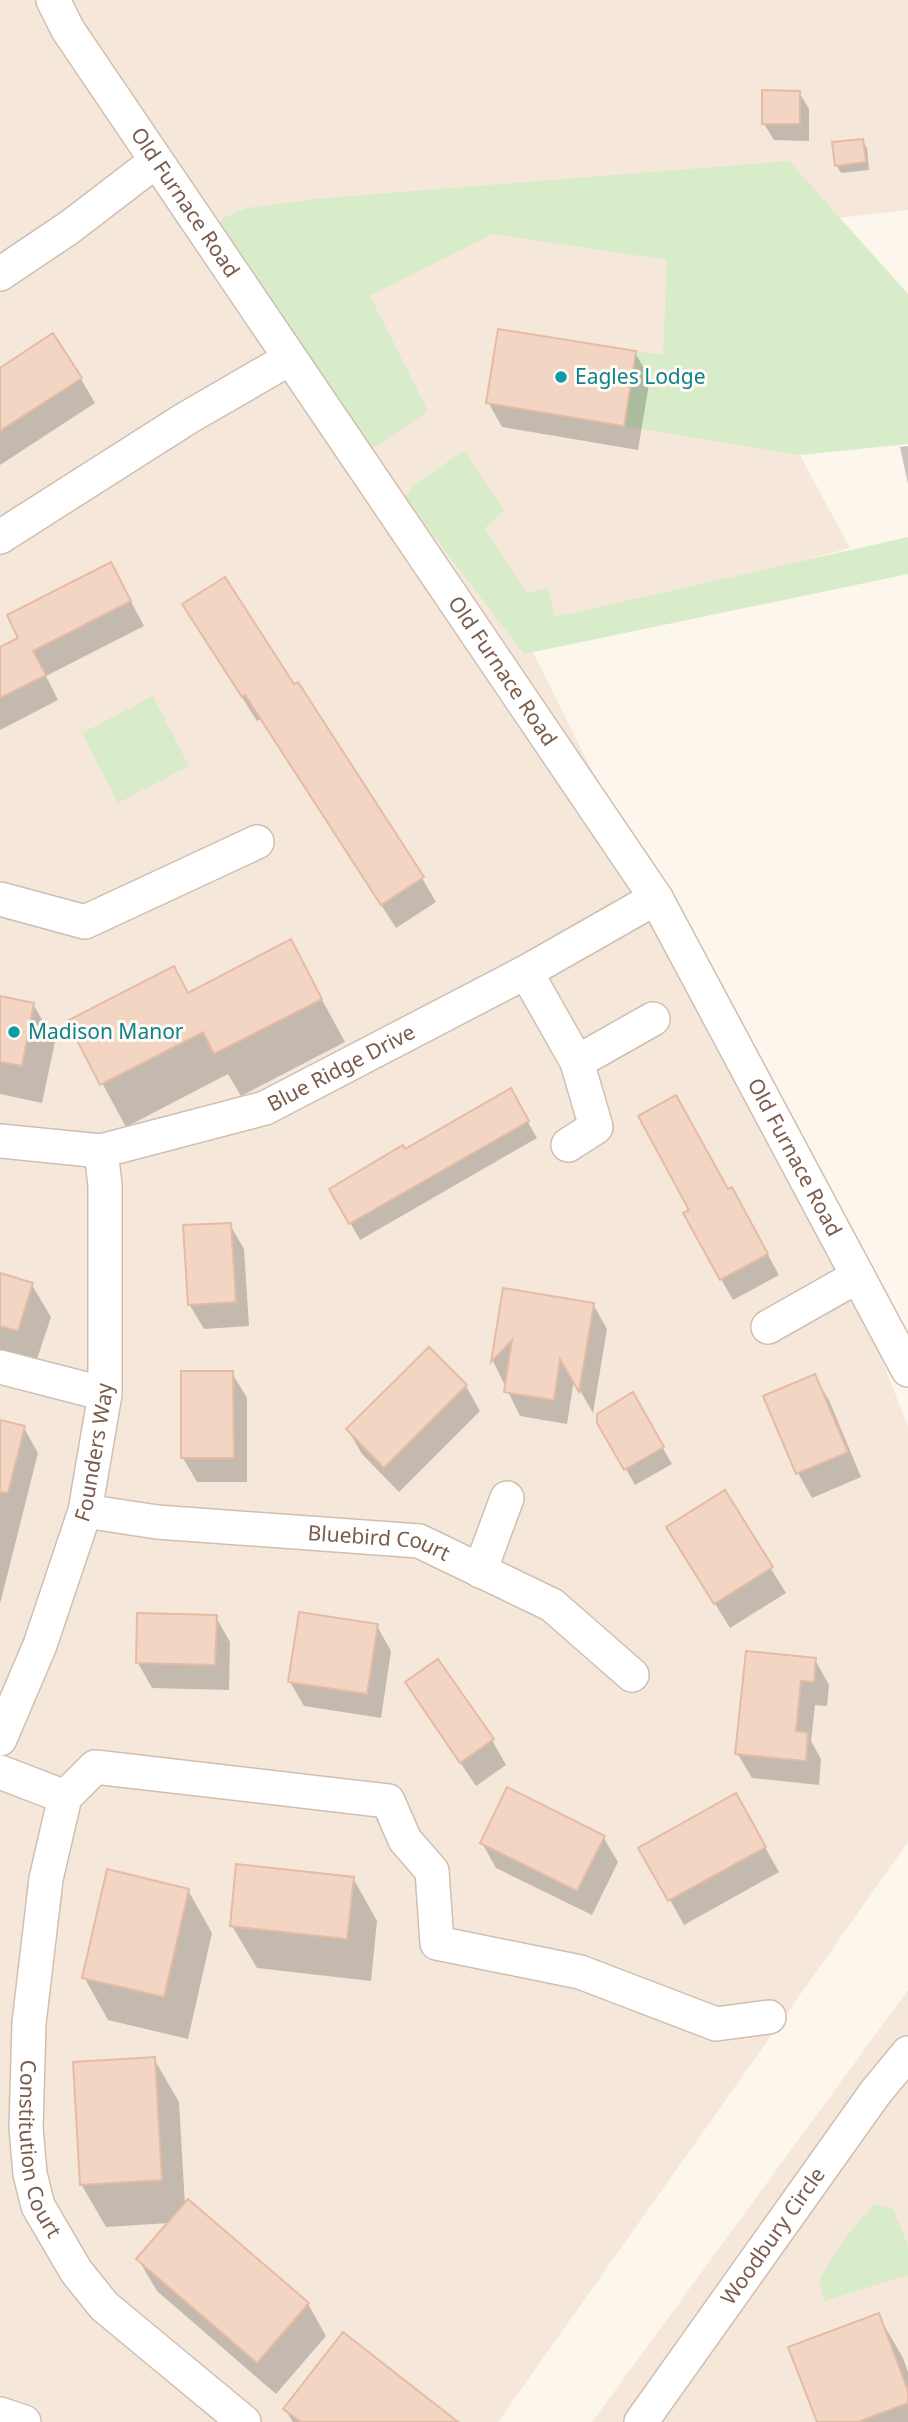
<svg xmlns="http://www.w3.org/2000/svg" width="908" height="2422" font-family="'Noto Sans',sans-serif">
  <rect width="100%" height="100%" fill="#fdf6ec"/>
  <path fill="#f5e8da" d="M0,0h908v210l-226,26 168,312 -325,88 347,697 36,94v415l-410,580h-498z
    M908,1990v432h-316z"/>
  <path fill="#d8ecc9" d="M789,161l119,133v150l-108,11 -176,-29 12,-75 27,4 4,-95 -174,-26 -123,62 58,115 -57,38 -161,-216 15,-16 22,-9 68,-9z
    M465,450l39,61 -19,17 42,65 21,-5 7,29 353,-80v37l-384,80 -119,-156 7,-12z
    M153,696l36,70 -71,37 -36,-70z
    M874,2204l19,5 15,36v30l-84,26 -5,-21 29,-46z"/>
  <path fill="#0003" d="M799,92l10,17v32l-35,-1 -10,-16z
    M862,140l5,8 2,22 -28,3 -5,-8z
    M635,353l15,25 -12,72 -136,-23 -14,-25z
    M0,370l81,9 14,24 -95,62z
    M908,446v38l-8,-37z
    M111,564l33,62 -98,50 12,24 -58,30v-81l21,-10z
    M199,629l223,249 14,24 -40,26 -135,-209 -4,2z
    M290,941l55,101 -104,54 -13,-22 -102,53 -57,-105 119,-28z
    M0,998l33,6 22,38 -13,61 -42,-9z
    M510,1091l27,47 -177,102 -29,-51 73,-37z
    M727,1191l16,19 36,65 -46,25 -12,-21z
    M230,1225l14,24 5,77 -45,3 -15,-25z
    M0,1275l32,10 19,32 -15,45 -36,-11z
    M504,1290l89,14 14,25 -14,84 -19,-33 -7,44 -47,-8 -27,-55z
    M429,1349l37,37 14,25 -81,81 -37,-38 -14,-24z
    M232,1373l15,25v84h-50l-14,-24z
    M814,1376l15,24 32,77 -49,21 -14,-25z
    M632,1395l40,69 -37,21 -36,-63z
    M0,1422l24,6 14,25 -38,151z
    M724,1493l62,100 -56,35 -47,-76z
    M216,1617l14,25 -1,48 -77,-2 -14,-25z
    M377,1626l14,25 -10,67 -77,-12 -14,-24z
    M815,1660l14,25 -2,21 -12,-1 -4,36 10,18 -2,26 -67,-7 -15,-25z
    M407,1683l85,57 14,25 -30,21z
    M736,1796l43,76 -95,53 -43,-77z
    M603,1837l15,25 -26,53 -96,-47 -14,-25z
    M353,1878l24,43 -6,60 -114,-13 -25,-42z
    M188,1890l24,43 -24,106 -80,-19 -24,-43z
    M154,2059l25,43 6,103 123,99 18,32 -50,58 -119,-103 -19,-32 31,-36 -63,4 -25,-43z
    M878,2315l25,43 5,14v50h-89z
    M285,2409l171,13h-163z"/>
  <path fill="#f3d5c3" stroke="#e6bba3" stroke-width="2" d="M762,90l38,1v33h-38z
    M863,139l3,23 -31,4 -3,-24z
    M498,329l138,22 -12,75 -138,-23z
    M53,333l29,45 -82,53v-63z
    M111,562l20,39 -98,50 13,24 -46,23v-51l18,-9 -11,-23z
    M225,577l69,107 4,-2 126,195 -43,28 -136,-210 -3,2 -60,-93z
    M291,939l31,60 -108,55 -11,-22 -103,53 -33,-64 107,-55 14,27z
    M0,996l34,7 -12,63 -22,-4z
    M511,1088l18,33 -180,103 -20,-35 74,-44 2,4z
    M676,1095l52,94 4,-2 36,67 -48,26 -37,-67 6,-3 -51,-94z
    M231,1223l5,79 -48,3 -5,-80z
    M0,1273l33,10 -15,48 -18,-5z
    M503,1288l91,15 -15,89 -19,-33 -6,41 -50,-8 8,-52 -21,22z
    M429,1347l38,38 -83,83 -38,-39z
    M181,1371h52l1,87h-53z
    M815,1374l33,78 -52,22 -33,-78z
    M633,1392l31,55 -40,23 -27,-47v-9z
    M0,1420l25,6 -17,67 -8,-1z
    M725,1490l48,77 -59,37 -48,-77z
    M299,1612l79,12 -11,70 -79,-12z
    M137,1613l80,2 -2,50 -79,-2z
    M746,1651l70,7 -2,24 -13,-1 -5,50 12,2 -2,28 -71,-7z
    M438,1659l56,80 -34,24 -55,-81z
    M507,1787l98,49 -28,55 -97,-48z
    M736,1793l30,54 -98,54 -30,-53z
    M236,1864l118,13 -7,62 -117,-13z
    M107,1869l82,20 -25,108 -82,-19z
    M155,2057l7,123 -82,5 -7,-123z
    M188,2199l121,104 -52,60 -121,-104z
    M879,2313l29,78v12l-50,19h-41l-29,-75z
    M343,2332l115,90h-157l-18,-13z"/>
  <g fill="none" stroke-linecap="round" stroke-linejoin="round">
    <g stroke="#d1beb0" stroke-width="36">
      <g id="minor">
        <path id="s1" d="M53,0l15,30 588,868 252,472"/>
        <path d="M0,274l70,-47 86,-66"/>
        <path d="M0,537l187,-119 102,-59"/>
        <path d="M0,899l85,23 172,-80"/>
        <path d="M526,972l51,90 76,-43"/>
        <path id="s2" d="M0,1141l101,10 164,-43 261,-136 130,-74"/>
        <path d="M568,1145l28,-18 -19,-65"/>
        <path d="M768,1327l90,-51"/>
        <path d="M0,1367l105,27"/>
        <path id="s3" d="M85,1511l72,11 262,19 133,64 80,70"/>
        <path d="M480,1571l27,-73"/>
        <path id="s4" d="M0,1739l40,-94 45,-134 20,-117v-209l-4,-34"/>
        <path d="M0,1772l65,25 30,-30 293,34 17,39 27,31 5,72 143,29 136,52 53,-7"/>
        <path id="s5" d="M65,1797l-19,82 -17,144 -3,105 4,46 8,32 38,65 28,35 140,116"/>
        <path d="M0,2414l24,8"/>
        <path id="s6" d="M641,2422l234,-329 33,-40"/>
      </g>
    </g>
    <use href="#minor" stroke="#fff" stroke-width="33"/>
  </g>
  <g fill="#0f9aa8" stroke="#fffaf3" stroke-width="2.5">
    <circle cx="561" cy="377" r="7"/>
    <circle cx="14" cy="1032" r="7"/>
  </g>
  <g text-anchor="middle" stroke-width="6" stroke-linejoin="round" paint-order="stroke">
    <g font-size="21" fill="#7a5c4d" stroke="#fffaf3">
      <text dy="7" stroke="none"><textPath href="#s1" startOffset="242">Old Furnace Road</textPath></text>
      <text dy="7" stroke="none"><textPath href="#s1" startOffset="808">Old Furnace Road</textPath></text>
      <text dy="7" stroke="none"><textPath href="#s2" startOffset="357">Blue Ridge Drive</textPath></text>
      <text dy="7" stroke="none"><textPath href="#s1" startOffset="1376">Old Furnace Road</textPath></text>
      <text dy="7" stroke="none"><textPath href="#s4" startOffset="303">Founders Way</textPath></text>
      <text dy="7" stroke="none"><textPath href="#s3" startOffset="296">Bluebird Court</textPath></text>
      <text dy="7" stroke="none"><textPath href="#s5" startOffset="357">Constitution Court</textPath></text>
      <text dy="7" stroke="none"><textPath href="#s6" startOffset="228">Woodbury Circle</textPath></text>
    </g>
    <g font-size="21" fill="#0d838f" stroke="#fffaf3" text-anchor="start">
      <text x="575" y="384">Eagles Lodge</text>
      <text x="28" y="1039">Madison Manor</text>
    </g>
  </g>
</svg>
